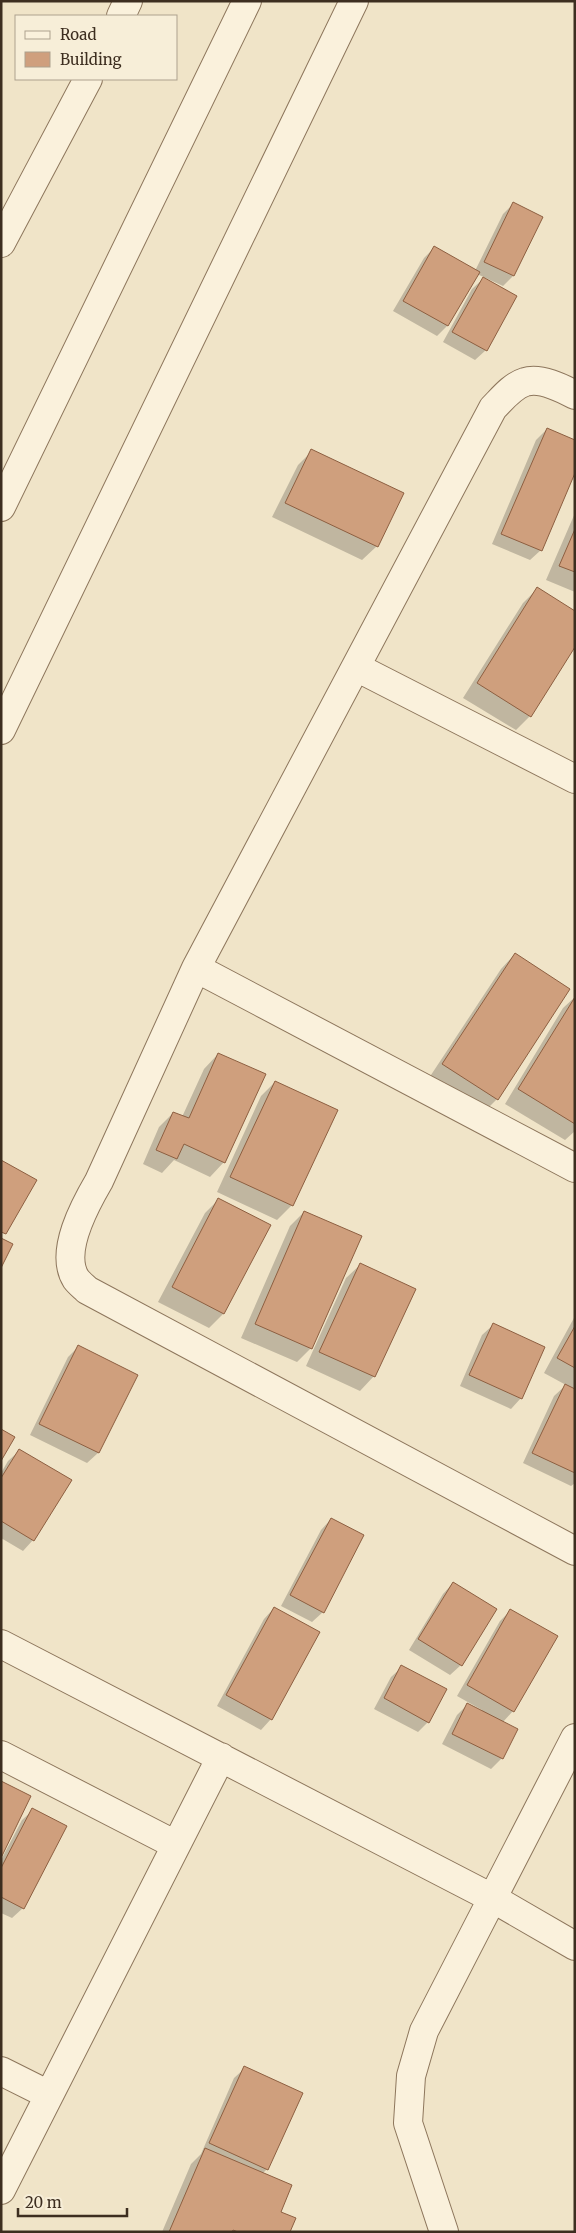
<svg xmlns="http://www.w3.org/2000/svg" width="576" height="2233" font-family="Merriweather,serif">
  <rect width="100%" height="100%" fill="#f0e4c8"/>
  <path fill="#0003" d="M513,204v72l-10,10 -26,-12 -30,52 -10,10 -44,-25 31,-53 10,-10 41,23 28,-57z
    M483,279l3,71 -11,10 -32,-18 29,-53z
    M547,429l-6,121 -11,10 -38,-16 44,-104z
    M312,451l65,95 -15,14 -90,-43 26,-52z
    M575,513v79l-29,-12z
    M537,589l-7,127 -14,14 -53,-32 60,-95z
    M515,954l-18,145 -14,14 -54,-35 72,-109z
    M575,997v134l-10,9 -60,-36 58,-96z
    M218,1054l6,108 -14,15 -36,-17 -12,13 -19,-9 16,-37 14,-14 9,4 22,-48z
    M275,1082l61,28 -44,95 -15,15 -60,-28 44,-96z
    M219,1199l50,26 -46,89 -14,14 -51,-26 47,-89z
    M304,1212l7,136 -14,14 -56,-24 49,-112z
    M361,1264l53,26 -40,86 -14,15 -54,-25 40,-88z
    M575,1316v167l-4,3 -48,-23 31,-67 12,-11 -22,-12z
    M493,1325l28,73 -10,11 -51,-23 22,-51z
    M78,1347l58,28 -38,78 -11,10 -57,-28 38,-78z
    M19,1451l14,89 -10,11 -22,-13v-65l7,-12z
    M331,1519l-8,93 -11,10 -31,-16 40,-76z
    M453,1583l8,82 -11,10 -41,-25 34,-56z
    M274,1608l-3,111 -10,11 -44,-24 47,-87z
    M510,1611l3,100 -11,12v35l-11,11 -49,-25 15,-29 10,-10 14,7 1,-2 -25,-14 43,-75z
    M402,1667l26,55 -10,10 -44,-23 17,-32z
    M33,1810l-10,98 -11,10 -11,-5v-53l21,-40z
    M245,2068l56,26 -34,75 -5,5 27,58h-127l29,-68 10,-10 33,-76z"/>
  <path fill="#cf9f7d" stroke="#8d5f41" d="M513,202l30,15 -29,59 -30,-14z
    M434,246l46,26 -32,54 -45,-25z
    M483,277l34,19 -30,55 -35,-19z
    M547,428l28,12v33l-33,78 -41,-17z
    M311,449l93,44 -26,54 -93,-44z
    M575,529v43l-16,-6z
    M537,587l38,24v36l-44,70 -54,-34z
    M515,953l55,36 -72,111 -56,-36z
    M575,997v127l-57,-35z
    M218,1053l48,21 -41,89 -41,-19 -7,15 -21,-9 17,-38 16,6z
    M275,1081l63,29 -45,96 -63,-29z
    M1,1160l36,20 -31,54 -5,-2z
    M218,1198l53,27 -47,89 -52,-27z
    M304,1211l58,25 -50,113 -57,-25z
    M1,1238l12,6 -12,24z
    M360,1263l56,26 -41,88 -56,-25z
    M493,1323l52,24 -23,52 -53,-24z
    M575,1326v42l-18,-10z
    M78,1345l60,30 -39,78 -60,-29z
    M565,1384l10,5v84l-43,-20z
    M1,1429l14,8 -14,24z
    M19,1449l53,31 -38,61 -33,-20v-43z
    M331,1518l33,17 -40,78 -34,-18z
    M453,1582l44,27 -35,57 -44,-27z
    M274,1607l46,25 -48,88 -46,-25z
    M510,1609l48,27 -44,76 -47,-27z
    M401,1665l46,24 -18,34 -45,-25z
    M467,1703l51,26 -15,30 -51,-25z
    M1,1781l30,15 -30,62z
    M32,1808l35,18 -43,83 -23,-12v-29z
    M244,2066l59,27 -35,77 -59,-27z
    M205,2148l87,37 -11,27 15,6 -6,14h-52l-5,-2 -1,2h-63z"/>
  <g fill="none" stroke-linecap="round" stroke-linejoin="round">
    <g stroke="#8d765c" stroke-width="30">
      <path id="minor" d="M121,16l7,-15
        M1,243l87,-164
        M575,395c-13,-7 -35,-18 -50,-13 -13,4 -23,17 -32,26l-297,560 -97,213c-14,24 -40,71 -23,98 3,4 8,8 11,11l488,261
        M1,507l246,-506
        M356,667l219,112
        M1,730l353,-729
        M196,968l379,200
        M1,1644l491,254 83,48
        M1,1755l175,90
        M1,2071l48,24
        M1,2190l220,-433
        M444,2232l-36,-109 3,-47 13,-45 151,-293"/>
    </g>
    <use href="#minor" stroke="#faf1dc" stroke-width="28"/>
  </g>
  <rect width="576" height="2233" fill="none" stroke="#3d2e20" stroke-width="5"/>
  <rect x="15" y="15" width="162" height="65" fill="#f7eed8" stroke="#ada18e"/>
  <rect x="25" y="31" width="25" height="8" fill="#faf1dc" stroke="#ada18e"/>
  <text x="60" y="40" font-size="15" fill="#3d2e20">Road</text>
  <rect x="25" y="52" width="25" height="15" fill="#cf9f7d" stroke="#ada18e"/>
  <text x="60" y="65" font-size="15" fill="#3d2e20">Building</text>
  <path d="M18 2208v8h109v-8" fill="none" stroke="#3d2e20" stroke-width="2.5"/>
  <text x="25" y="2208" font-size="15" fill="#3d2e20" stroke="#f7eed8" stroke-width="4" paint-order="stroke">20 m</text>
</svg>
